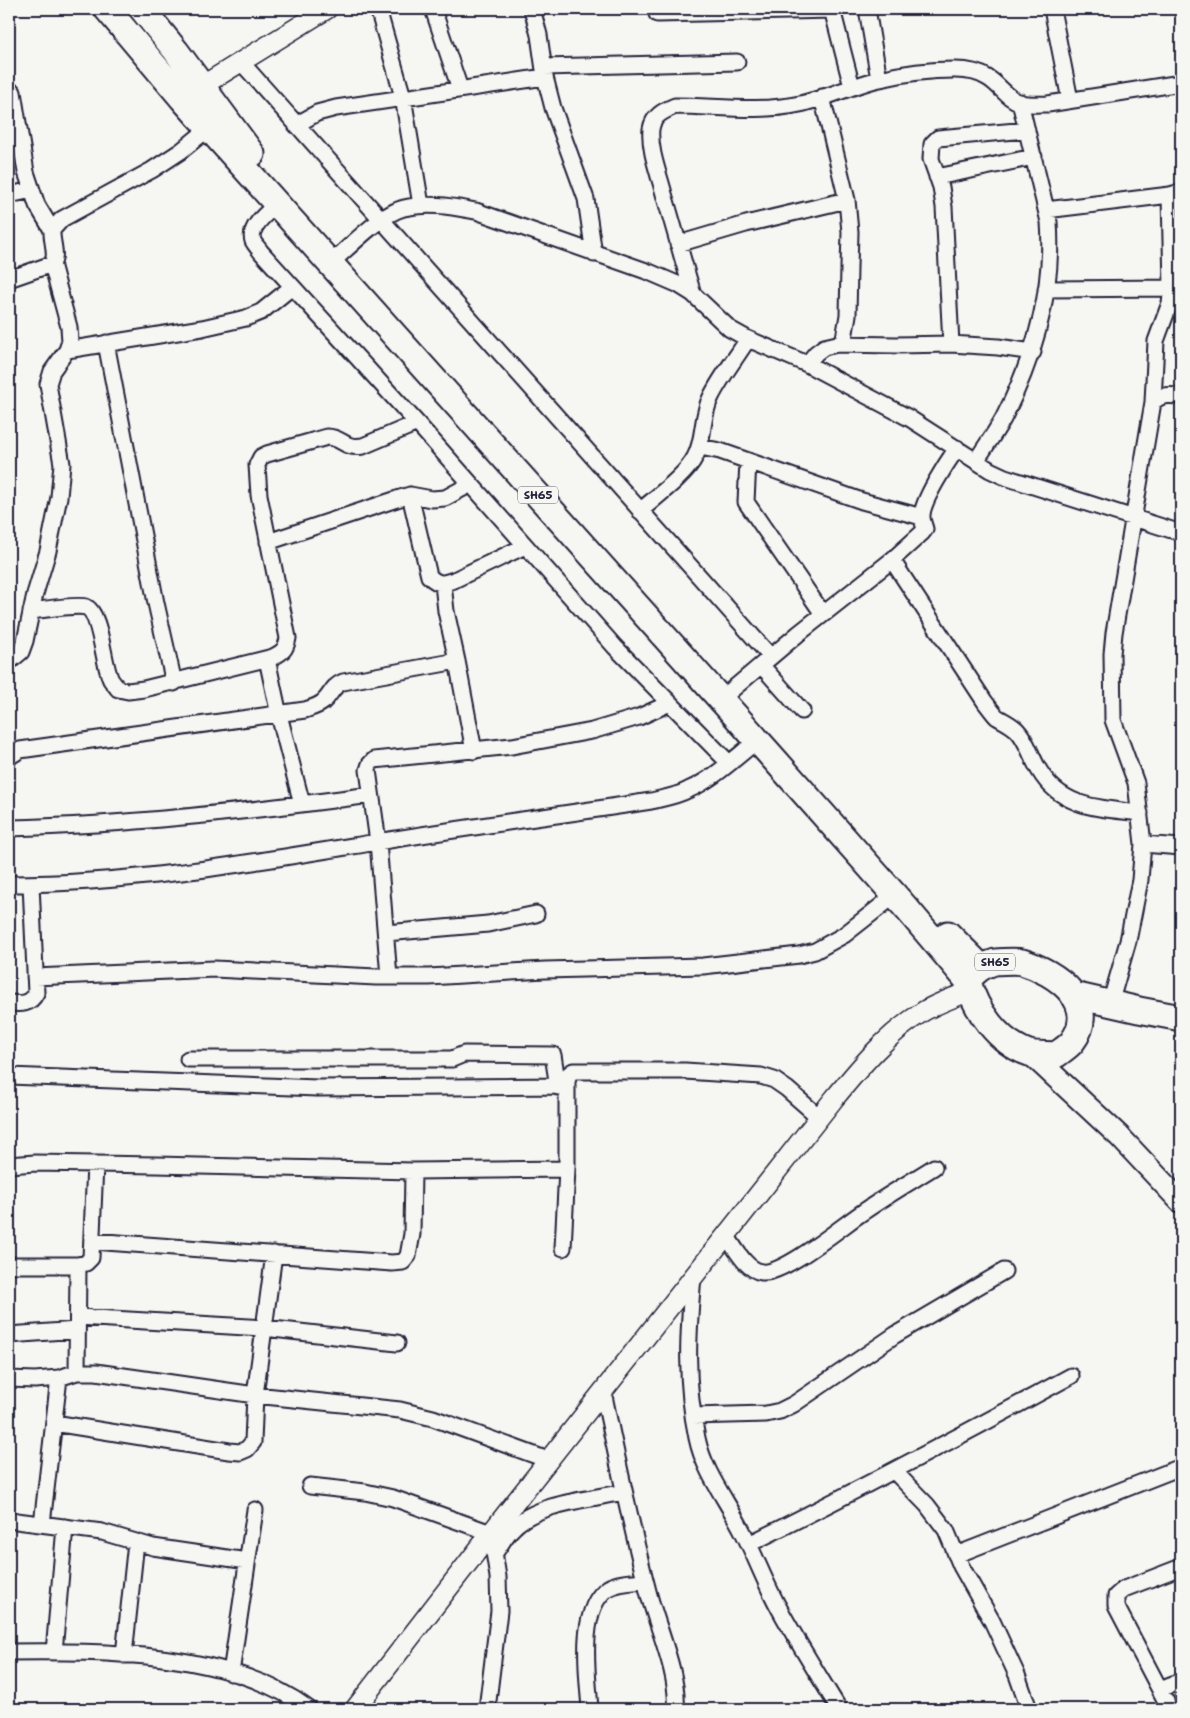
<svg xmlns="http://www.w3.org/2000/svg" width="1190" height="1718" font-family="'Shantell Sans',sans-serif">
  <rect width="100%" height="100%" fill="#f6f6f2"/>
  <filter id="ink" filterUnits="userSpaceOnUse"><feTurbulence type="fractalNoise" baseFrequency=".02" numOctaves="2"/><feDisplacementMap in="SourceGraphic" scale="10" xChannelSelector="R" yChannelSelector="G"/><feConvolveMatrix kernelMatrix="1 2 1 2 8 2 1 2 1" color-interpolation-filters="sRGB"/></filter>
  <g filter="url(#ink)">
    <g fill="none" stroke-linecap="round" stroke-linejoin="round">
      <g stroke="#22223b" stroke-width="19">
        <path id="minor" d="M378,9l25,88 18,108
          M433,9l27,80
          M532,9l7,26 6,42 8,31 33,91 8,55
          M832,9l20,78
          M867,9l12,70
          M1052,9l18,91
          M657,14l176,-4
          M241,62l530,595
          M544,67l193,-5
          M13,92l13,80 11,33 15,25
          M822,97l25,103 3,32 -1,36 -1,47 -5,29
          M296,125l21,-12 19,-5 209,-31
          M937,177l97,-20
          M9,195l23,-5
          M277,204c-9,8 -29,23 -24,37 2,4 6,8 8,11l156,171 198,224 114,116
          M1046,210l124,-15 11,-3
          M678,244l68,-20 101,-24
          M330,264c18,-16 52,-51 74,-56 24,-6 49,-1 72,3l173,61 28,12 16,10 37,35 18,10 59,25 102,54 81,52 15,7 176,56
          M9,279l43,-15c6,-9 -1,-23 0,-34l10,-11 90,-49 29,-19 28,-23
          M1046,289l126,-1
          M693,294c-10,-33 -19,-67 -29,-100 -5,-20 -15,-44 -13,-65 2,-13 12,-18 24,-23 41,0 83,7 125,-2 27,-6 53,-19 80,-25 24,-6 50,-9 75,-9 11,0 24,2 33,8 12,7 19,21 33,25 9,2 18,1 27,1l133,-21
          M106,343l50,260 18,80
          M951,344l-7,-137 -3,-20 -10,-28 1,-15 6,-6 89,-8
          M67,350l135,-22 44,-10 15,-6 31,-25
          M807,364l9,-11 8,-6 13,-3 59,1 55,-1 47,3 35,5
          M1153,402l3,-61 14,-38 2,-15 -2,-93
          M700,447l20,4 142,50 60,16
          M748,461l-2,41 77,112
          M976,461c9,-14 19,-28 27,-42 31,-61 51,-128 46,-197l-29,-120
          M410,495l19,81c9,9 14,8 25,4l71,-34
          M640,511c16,-14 46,-36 55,-54 10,-18 6,-41 16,-60 10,-20 25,-39 37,-58
          M268,542l129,-43 13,-4 22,4 13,-1 26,-14
          M892,560l93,142c4,5 8,11 12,15 7,4 14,7 20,13 10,10 14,27 22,40 23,39 61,38 101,43
          M443,584l3,27 11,50 17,90
          M31,611c11,-1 45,-7 55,-4 15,6 17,58 25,73 2,3 5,6 7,9l10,2 16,-2 129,-32c10,-5 13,-8 15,-19l-29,-143 -2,-30 4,-8 6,-3 60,-17c16,0 15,12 36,9l54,-23
          M267,659l12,56 23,89
          M9,662l12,-10 4,-11 10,-47 13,-43 11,-54 3,-33 -14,-80 4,-13 15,-21 3,-9 -1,-14 -17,-63
          M761,665l41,46
          M721,699l77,-65 94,-74 30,-27 3,-4c-1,-4 -3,-8 -3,-12 -1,-15 26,-56 35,-69
          M9,757l11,-7 285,-40c6,-2 13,-4 18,-8 9,-8 8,-15 20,-20l114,-21
          M9,828c121,-3 242,-17 362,-33
          M1143,844l38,3
          M9,884c124,0 247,-22 368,-42 91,-15 183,-27 274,-41 13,-3 26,-5 37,-11 26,-11 48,-33 70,-50
          M386,933l102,-9 48,-10
          M35,977l179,-8 162,8h53l116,-7 158,-4 96,-11 16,-4 29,-16 51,-40
          M389,977l-11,-135 -10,-72 2,-6 4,-4 138,-14 80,-15 47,-14 31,-14
          M9,1003c12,1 21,2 27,-10l-5,-109
          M1110,1004l18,-63 12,-61 3,-36 -7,-61 -23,-63 -1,-66 2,-21 39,-231c8,-8 17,-7 28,-6
          M188,1059h264l12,-5 89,1 5,32
          M9,1076l308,12 250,-2
          M9,1165l26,-2 121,2 257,6 154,-2
          M726,1235c9,13 20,35 36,37 22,3 81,-47 101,-60 23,-16 47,-30 71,-45
          M92,1241l300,22 11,-1 5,-6 4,-22 1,-63
          M563,1248l4,-79v-87l2,-8 4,-3h112l76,5 13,4 13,9 32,28
          M9,1265h69l8,-2 5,-5 4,-94
          M693,1276c-5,58 -8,105 4,162 7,34 29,61 45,92 13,25 23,53 37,78 19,35 40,68 60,101
          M78,1317l186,11 133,15
          M9,1335l68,-5
          M77,1372l1,-107
          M9,1379l26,1 24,-2 18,-6h19l159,23 145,15 33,8 115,42
          M603,1391c14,68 28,136 46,204 9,34 30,80 27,114
          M693,1416l73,-2 14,-3 14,-7 101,-69 109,-64
          M54,1423l175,28 11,1 7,-3 6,-7 2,-47 19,-141
          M894,1471l33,34 19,25 15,36 31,55 25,54 12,34
          M310,1486l55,6 28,6 98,35 7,44 1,34 -12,98
          M9,1520l93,12 51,15 94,14
          M42,1524l17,-146
          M749,1544c108,-53 215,-110 322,-168
          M494,1554c6,-8 11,-18 18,-25 23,-26 79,-30 112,-37
          M956,1555l225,-88
          M9,1652c94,-1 222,-1 300,57
          M54,1652l11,-125
          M124,1655l12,-113
          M231,1673l24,-163
          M1160,1689l21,-8
          M590,1709c-2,-32 -13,-100 18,-121 10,-6 26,-6 37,-7
          M1170,1709l-54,-103v-10l8,-7 57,-22"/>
      </g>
      <g stroke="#22223b" stroke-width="22">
        <path id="tertiary" d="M192,92l135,-83
          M355,1709l136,-176 342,-433c27,-33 54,-66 91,-89 14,-8 31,-14 46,-20"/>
      </g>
      <g stroke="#22223b" stroke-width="25">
        <path id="secondary" d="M1030,1053l89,83 62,66"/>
      </g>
      <g stroke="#22223b" stroke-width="29">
        <path id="primary" d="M107,9l75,89 585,653 140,158 61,72
          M142,9l34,42 76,103
          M948,934l33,33
          M995,962c8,0 19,-2 27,0 34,10 79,42 50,80 -4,5 -11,9 -16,13 -8,-1 -19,0 -27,-2 -30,-10 -54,-43 -61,-72 7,-11 14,-15 27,-19z
          M1073,995l66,15 42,8"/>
      </g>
      <use href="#minor" stroke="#f6f6f2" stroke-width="15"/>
      <use href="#tertiary" stroke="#f6f6f2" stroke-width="19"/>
      <use href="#secondary" stroke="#f6f6f2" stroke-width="21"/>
      <use href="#primary" stroke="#f6f6f2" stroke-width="25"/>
    </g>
  </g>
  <g text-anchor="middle" stroke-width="4.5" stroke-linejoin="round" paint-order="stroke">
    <g fill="#f6f6f2" stroke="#626272" stroke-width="1">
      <rect x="518" y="486.5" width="40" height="17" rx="4"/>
      <rect x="975" y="953.5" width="40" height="17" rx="4"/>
    </g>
    <g font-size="11" font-weight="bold" fill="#22223b">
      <text x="538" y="499">SH65</text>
      <text x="995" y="966">SH65</text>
    </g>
  </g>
  <rect width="1190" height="1718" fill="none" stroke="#f6f6f2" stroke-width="30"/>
  <rect x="15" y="15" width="1160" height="1688" fill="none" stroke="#22223b" stroke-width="2" filter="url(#ink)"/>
</svg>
